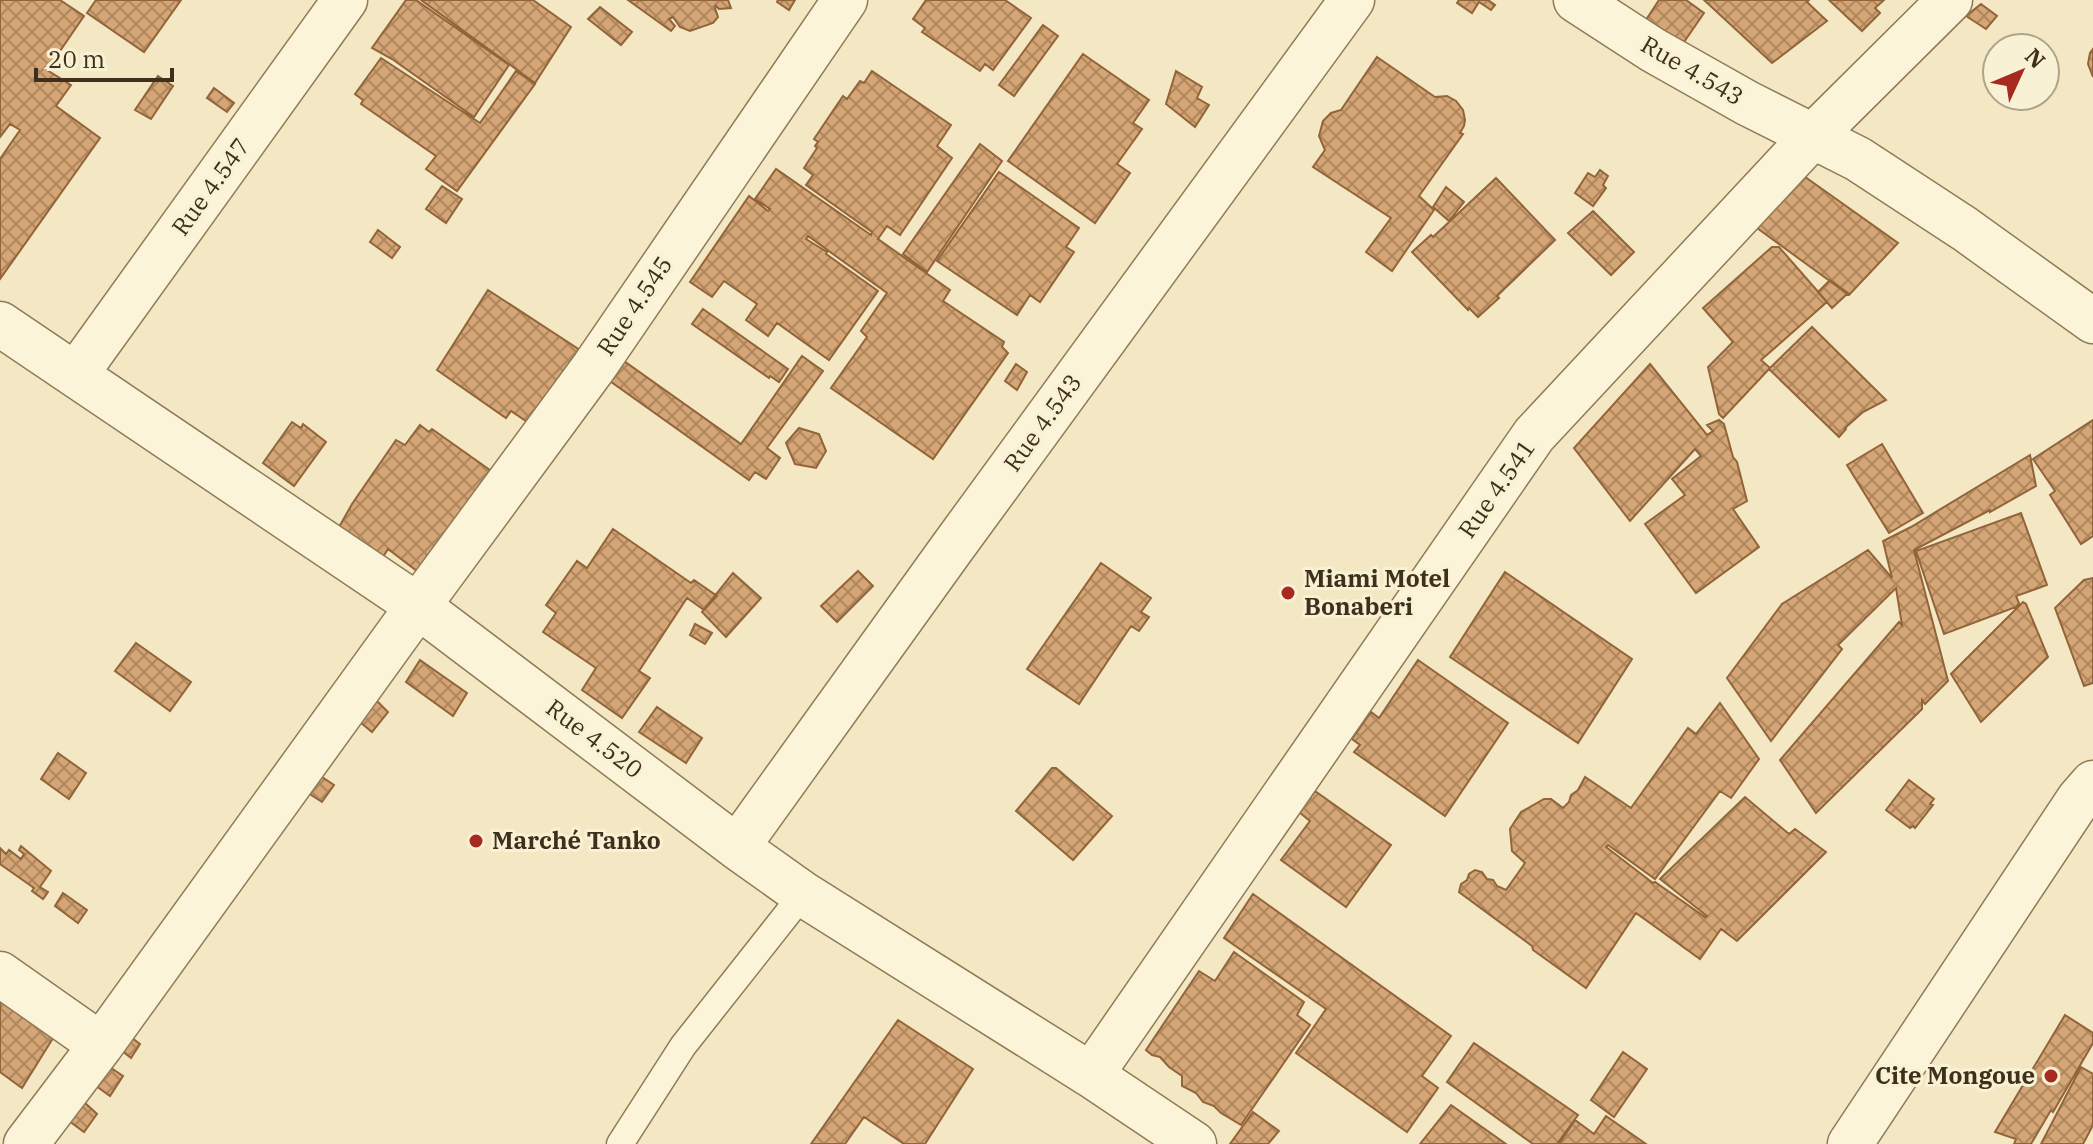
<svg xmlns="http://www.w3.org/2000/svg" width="2093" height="1144" font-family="'IBM Plex Serif',serif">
  <defs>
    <pattern id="building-cross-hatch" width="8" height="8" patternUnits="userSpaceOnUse" patternTransform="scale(2)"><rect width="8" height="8" fill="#d5a575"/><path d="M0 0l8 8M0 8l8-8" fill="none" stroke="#ae875f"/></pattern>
  </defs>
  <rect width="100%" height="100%" fill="#f3e8c3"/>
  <path fill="url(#building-cross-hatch)" stroke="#92643a" stroke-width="2" d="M0,0h60l24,16 -37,54 24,15 -15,21 44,32 -100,141v-120l20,-29 -10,-6 -10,13z
    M96,0h85l-37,52 -57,-39z
    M406,0h10l93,65 -35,52 -82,-58 -20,-11z
    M421,0h112l38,27 -36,56z
    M628,0h100l3,8 -12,1 -3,-3 -1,2 3,9 -5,6 -23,8 -10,-4 -7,-10 -4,2 6,7 -4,5z
    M778,0h17l-6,10 -12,-8z
    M926,0h79l26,18 -38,52 -8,-6 -5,7 -58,-39 3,-4 -12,-9z
    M1459,0h29l7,5 -4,5 -12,-8 -7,11 -15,-10z
    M1659,0h27l18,13 -29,42 -35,-26z
    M1704,0h105l-2,2 20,19 -55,42z
    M1829,0h55l-9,8 5,5 -18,18z
    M1981,4l16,12 -11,13 -20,-13z
    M600,7l32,25 -11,13 -33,-26z
    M1043,25l15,11 -44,60 -15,-11z
    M2093,49v28l-5,-13 2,-11z
    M1083,54l66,46 -16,23 9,6 -25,35 13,9 -35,50 -87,-62z
    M1377,57l58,40 12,-1 9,5 7,9 2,10 -1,6 -4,7 3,1 -44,62 15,14 -42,61 -26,-19 25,-34 -78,-51 12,-17 -6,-14 4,-15 8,-8 10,-3z
    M381,58l99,65 36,-52 19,13 -78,107 -31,-22 10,-13 -75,-52 2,-4 -8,-6z
    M872,71l79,54 -14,21 15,12 -52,77 -13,-9 -9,13 72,51 -7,11 61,41 -2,5 6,6 -75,106 -102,-71 36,-51 -6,-6 26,-38 -79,-57 -2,3 21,13 -1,2 52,37 -49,69 -52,-37 -9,13 -22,-16 11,-16 -33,-23 -12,16 -22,-15 59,-86 19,15 2,-2 -15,-10 21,-30 95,66 1,-3 -66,-47 7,-10 -9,-7 13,-20 -2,-2 3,-4 -4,-3 29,-43 4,3 13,-18 4,2z
    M1176,71l26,16 -5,11 12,7 -14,22 -29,-23z
    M158,76l15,10 -22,33 -16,-9z
    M214,88l20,15 -7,9 -20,-14z
    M980,144l22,17 -75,111 -24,-18z
    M1600,170l8,6 -5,9 3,3 -13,18 -18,-13 13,-20 7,4z
    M999,172l80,56 -13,19 8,5 -34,50 -10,-7 -13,20 -80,-54z
    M1801,174l97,69 -49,52 -99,-72z
    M1496,178l59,62 -58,56 2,2 -21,19 -9,-9 -1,2 -56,-58 19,-17 2,2z
    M442,186l20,13 -16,24 -20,-14z
    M1446,187l18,15 -15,19 -16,-14z
    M1593,211l41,41 -23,23 -43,-42z
    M378,230l22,17 -8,11 -22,-16z
    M1772,247h7l48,55 -66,58 9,8 42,-41 74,73 -23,12 -18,16 1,1 -7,8 -70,-68 -46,49 -4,-4 -11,-47 25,-25 -30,-34z
    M1830,280l18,13 -16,15 -14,-16z
    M488,290l95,62 -53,72 -19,-13 -5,7 -69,-48z
    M703,309l85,60 -9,13 -9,-6 -1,2 -77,-54z
    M802,356l21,15 -56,77 13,10 -14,21 -11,-7 -6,8 -142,-101 14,-20 120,85z
    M1016,364l11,8 -10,18 -12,-9z
    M1650,364l57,71 6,-4 -6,-6 12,-5 5,4 9,33 4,5 10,39 -14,8 26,38 -63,46 -51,-69 40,-29 -13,-16 29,-23 -6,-7 -65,72 -56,-73z
    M2093,420v116l-12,8 -31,-49 5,-4 -22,-32z
    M292,422l9,6 2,-4 23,18 -32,44 -31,-23z
    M420,425l9,7 3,-3 62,44 -77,98 -29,-22 -5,8 -45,-28 14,-25 44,-64 9,5z
    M799,428l20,6 7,17 -10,17 -21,-4 -9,-21z
    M1882,444l41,69 -34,20 -42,-68z
    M2030,455l6,31 -46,26v-2l-76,40 34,131 -23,23 -3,-4v9l-106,104 -36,-53 119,-138 3,3 -6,-37 -58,57 4,4 -71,92 -44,-63 55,-74 86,-54 24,28 -9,-37 28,-14z
    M2021,513l26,72 -31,11 3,7 -3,4 -72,27 -28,-83z
    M613,529l78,54 3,-3 23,16 -13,14 -17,-12 -48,73 11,7 -28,40 -40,-28 14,-22 -53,-36 13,-19 -10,-8 31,-44 10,7z
    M1101,563l50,35 -10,14 8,5 -10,14 -8,-5 -52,78 -52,-35z
    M858,571l15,15 -36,36 -16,-16z
    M1505,572l127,87 -54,84 -128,-86z
    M733,573l28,25 -35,39 -24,-25z
    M2093,578v105l-9,3 -29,-78 29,-28z
    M2023,602l3,2 22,53 -67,65 -30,-48z
    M695,624l17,9 -7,11 -15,-9z
    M136,643l55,39 -21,29 -55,-40z
    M420,660l47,33 -14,23 -47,-34z
    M1418,660l90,63 -63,93 -91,-64 6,-7 -8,-6 19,-27 8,6z
    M374,698l14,14 -16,20 -17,-14z
    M1720,703l39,56 -28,39 -11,-7 -65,88 -47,-34 -2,2 47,36 2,-1 50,35 2,-1 -47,-37 85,-82 44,37 6,-5 31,23 -89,89 -16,-12 -21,30 -64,-46 -50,75 -53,-38 -1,-4 -73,-54 2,-8 6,-4 2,-6 6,-4 7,2 5,7 6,1 4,6 9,4 19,-27 -13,-12 -2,-22 11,-17 23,-13h7l12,9 6,-6 2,-7 7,-5 7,-13 46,31 57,-80 8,6z
    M657,707l45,31 -16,25 -47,-31z
    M58,753l28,20 -17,26 -28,-20z
    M1052,768h4l56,48 -39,44 -57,-49z
    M319,775l15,10 -12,17 -14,-9z
    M1909,780l25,19 -4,5 3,1 -18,23 -2,-2 -3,2 -24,-18z
    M1315,791l76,54 -45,62 -65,-47 29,-39 -11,-9z
    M21,846l30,25 -11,16 8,5 -5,7 -11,-8 2,-3 -34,-24v-16l6,6 3,-4 12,9 3,-5 -5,-4z
    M63,893l24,17 -9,13 -23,-17z
    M1253,894l198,142 -29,40 16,12 -31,44 -111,-79 30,-44 -102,-71z
    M1234,952l70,50 -7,13 13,10 -69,100 -20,-12 -7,-7 -11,-4 -7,-9 -14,-7v-10l-13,-9 -9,-10 -8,-2 -6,-5 53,-79 16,10z
    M0,990l58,40 -36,58 -22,-16z
    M2065,1015l28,18v10l-40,69 -2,-2 -20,34h-17l2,-5 -21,-7z
    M898,1020l75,49 -48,75h-21l-40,-27 -19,27h-34z
    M124,1032l16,12 -9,14 -16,-13z
    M1474,1043l104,72 -21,29h-24l-86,-62z
    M1623,1052l24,17 -33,48 -23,-17z
    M101,1061l22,15 -13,20 -22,-16z
    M2081,1067l12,7v51l-10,19h-42z
    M84,1102l13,12 -13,18 -19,-14z
    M1451,1105l55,39h-86z
    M1253,1112l26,19 -11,13h-38z
    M1606,1116l40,28h-87l16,-24 19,14z"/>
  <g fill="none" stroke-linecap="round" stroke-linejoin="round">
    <g stroke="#907a57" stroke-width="29">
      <path id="lane" d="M620,1144l63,-98 120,-152"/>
    </g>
    <g stroke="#907a57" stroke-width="47">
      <path id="street" d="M1576,0l77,50 94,53 111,56 107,70 128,92
        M0,324l418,282 319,241 66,47 288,181 103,69
        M76,374l269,-374
        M737,847l215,-299 400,-548
        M0,974l101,71
        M1091,1075l443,-640 278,-298 138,-137
        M26,1144l75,-99 317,-439 176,-239 251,-367
        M1850,1144l229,-345 14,-16"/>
    </g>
    <use href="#lane" stroke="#fcf4d8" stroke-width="26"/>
    <use href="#street" stroke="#fcf4d8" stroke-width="44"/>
  </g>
  <g fill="#a62a20" stroke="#f9f1d4" stroke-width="3">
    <circle cx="1288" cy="593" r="8"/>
    <circle cx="476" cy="841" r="8"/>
    <circle cx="2051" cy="1076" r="8"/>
  </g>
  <g text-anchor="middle" stroke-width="6" stroke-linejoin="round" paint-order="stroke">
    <g font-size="24" fill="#3e301d" stroke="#f9f1d4">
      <text transform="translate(1692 71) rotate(30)" y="8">Rue 4.543</text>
      <text transform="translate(211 187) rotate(-54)" y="8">Rue 4.547</text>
      <text transform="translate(635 306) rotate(-56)" y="8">Rue 4.545</text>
      <text transform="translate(1043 423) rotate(-54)" y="8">Rue 4.543</text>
      <text transform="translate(1497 489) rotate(-55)" y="8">Rue 4.541</text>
      <text transform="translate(594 739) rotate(37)" y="8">Rue 4.520</text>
    </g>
    <g font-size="24" font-weight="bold" fill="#3e301d" stroke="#f9f1d4" text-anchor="start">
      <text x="1304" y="587">Miami Motel<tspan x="1304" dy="28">Bonaberi</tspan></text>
      <text x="492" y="849">Marché Tanko</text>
      <text x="2035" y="1084" text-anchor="end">Cite Mongoue</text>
    </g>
  </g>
  <g transform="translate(2021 72) rotate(46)"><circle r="38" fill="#f9f1d4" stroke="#aea48b" stroke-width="2"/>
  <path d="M0-6L14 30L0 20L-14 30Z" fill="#a62a20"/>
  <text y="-12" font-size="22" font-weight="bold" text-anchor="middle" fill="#3e301d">N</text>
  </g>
  <path d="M36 68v12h136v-12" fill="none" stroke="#3e301d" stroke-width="4"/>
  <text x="48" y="68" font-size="24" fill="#3e301d" stroke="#f9f1d4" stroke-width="6" paint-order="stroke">20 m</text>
</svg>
